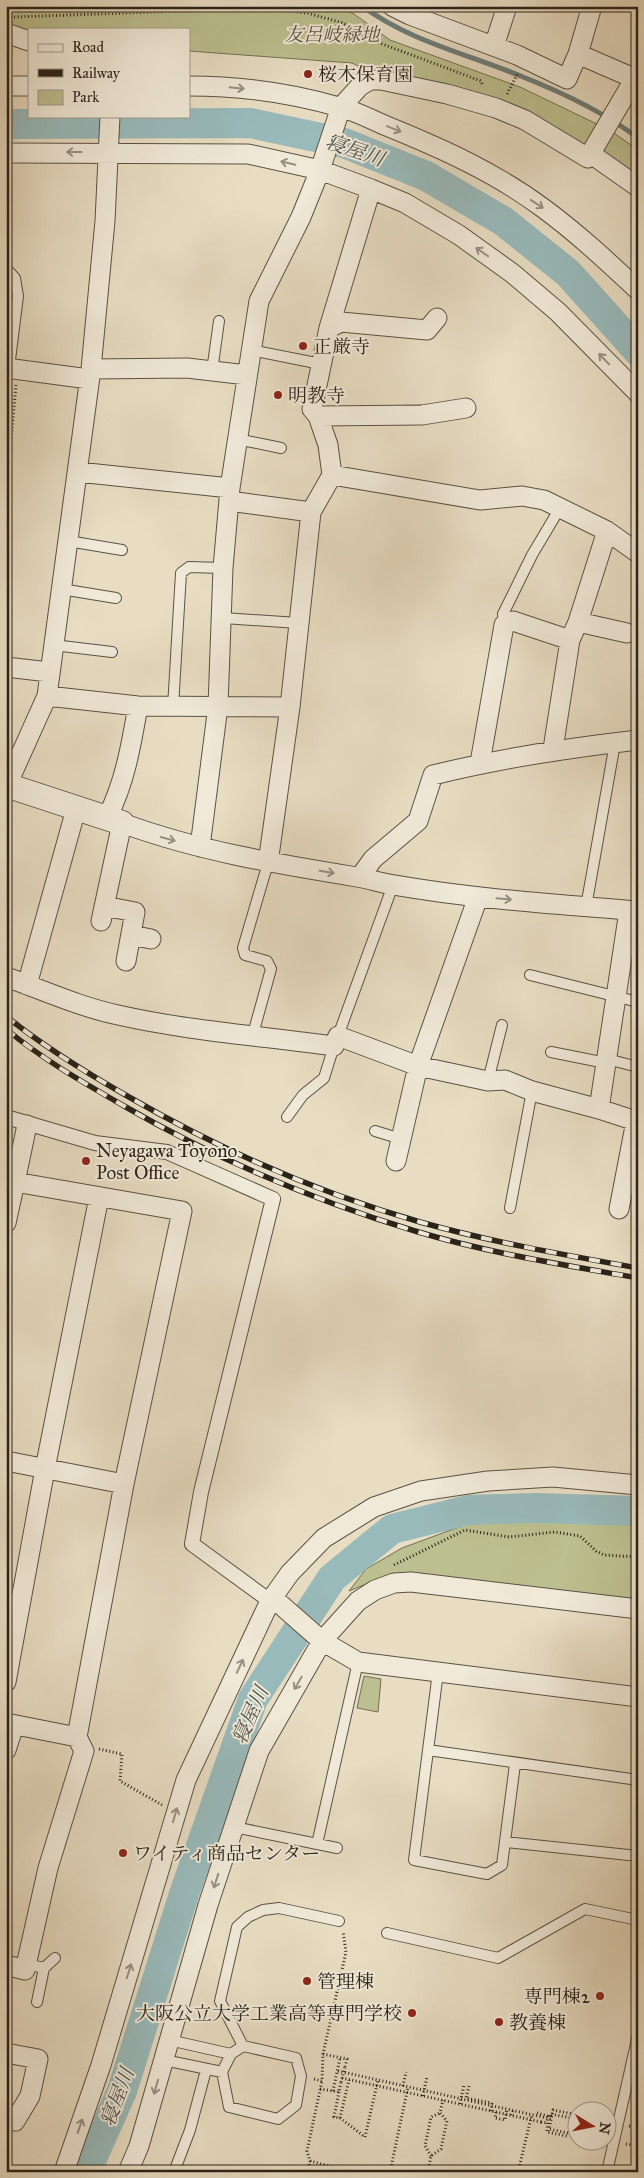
<svg xmlns="http://www.w3.org/2000/svg" width="644" height="2178" font-family="'IM FELL Great Primer','Noto Serif JP',serif">
  <rect width="100%" height="100%" fill="#e8ddc3"/>
  <filter id="stains"><feTurbulence type="fractalNoise" baseFrequency=".004" numOctaves="4"/><feColorMatrix values="0 0 0 0 .2 0 0 0 0 .09 0 0 0 0 .02 0 0 0 .5 -.17"/></filter>
  <radialGradient id="worn" r=".72"><stop offset=".6" stop-color="#630" stop-opacity="0"/><stop offset="1" stop-color="#630" stop-opacity=".3"/></radialGradient>
  <path fill="#bcbf8f" stroke="#737154" d="M6,6h331l17,8 36,26 130,47 81,39 -13,23 -212,-74 -24,-12 -163,-12v-22h-160v6l-23,-9z
    M611,131l27,19v34l-41,-29z
    M638,1518v81l-129,-13 -133,-6 -27,11 17,-22 36,-21 65,-24z
    M364,1676l17,3 -3,33 -21,-4z"/>
  <g fill="none" stroke-linecap="round" stroke-linejoin="round">
    <path stroke="#6d7e7a" stroke-width="5" d="M362,6c51,37 104,47 161,71 38,15 82,36 115,61"/>
    <path stroke="#99babb" stroke-width="30" d="M6,124l244,-1 94,20 82,33 77,45 65,52 70,78
      M86,2172l36,-81 62,-197 69,-195 79,-121 60,-49 76,-19 67,-2 103,3"/>
    <g stroke="#5a5244" stroke-width="12">
      <path id="service" d="M6,268l9,10 3,18 -9,72
        M251,350l70,14
        M212,371l7,-50
        M237,439l44,9
        M68,541l54,9
        M61,589l55,9
        M223,618l75,5
        M504,625l-1,-11 29,-59 28,-47
        M53,645l59,7
        M173,707l8,-134 8,-6 34,1
        M586,907l29,-164
        M530,975l108,27
        M253,1034l18,-65 -4,-8 -22,-6 -2,-7 25,-85
        M338,1036l55,-151
        M551,1052l55,11
        M607,1059l31,8
        M488,1081l14,-56
        M287,1117l16,-22 21,-17 10,-32
        M375,1131l26,8
        M510,1208l22,-117
        M438,1672l-24,188 73,14 15,-9 13,-101
        M428,1750l210,30
        M234,1827l103,21
        M505,1842l133,14
        M317,1844l41,-182
        M387,1933l111,25 87,-49 53,11
        M26,1964l18,4 -7,34
        M44,1968l11,-10
        M169,2040l62,14
        M243,2046l-23,-45 17,-74 11,-10 15,-7 16,-2 60,13
        M164,2060l58,12 9,-18 12,-8 53,12 5,18 -5,29 -18,14 -49,-12 -7,-35
        M174,2172l16,-42 16,-60
        M607,2172l31,-137"/>
    </g>
    <g stroke="#5a5244" stroke-width="16">
      <path id="pedestrian" d="M6,1117l89,26 72,9 106,47 -72,293 -9,52 78,57"/>
    </g>
    <g stroke="#5a5244" stroke-width="21">
      <path id="minor" d="M392,6l18,9 107,40 50,24 11,-25 14,-48
        M6,33l23,8
        M494,46l13,-40
        M578,54l60,26
        M6,86h23
        M189,86c50,0 102,7 150,21 17,4 33,13 50,20 54,22 107,46 154,81 34,25 64,53 95,82
        M6,153l242,1 72,16 51,19 34,14 54,32 53,38 46,39 80,81
        M591,154l47,33
        M437,318l-10,12 -86,-8 -12,6 -17,81 6,7 104,-1 44,-7
        M329,328l42,-139
        M6,368l83,11
        M91,369l96,-1 60,7
        M318,416l10,29 4,30
        M78,472l152,16
        M229,501l82,11 -21,195
        M311,512l21,-37 148,25 42,-4 22,4 63,31 31,22
        M607,531l-29,91 49,11
        M6,667l43,5
        M47,696l91,10 152,1 -22,156
        M553,749l17,-109
        M480,763l24,-138 9,-4 57,19 8,-18
        M7,785l40,-89 44,-327 14,-148 5,-105
        M107,818c18,-36 24,-72 31,-112
        M200,847l18,-141 5,-138 7,-80 29,-187 42,-84 19,-47 21,-63 19,-21 10,-6h11l66,14 49,14 29,12 63,38 50,-85
        M360,877l13,-18 45,-38 15,-46c68,-17 135,-27 205,-35
        M104,906l31,6 -9,49
        M101,921l21,-98c76,28 155,41 235,54 12,2 24,6 37,8 80,14 162,19 244,26
        M131,935l20,4
        M6,977c37,13 74,30 112,38 71,16 144,21 216,31l4,-10 80,30 70,15 17,-1 27,11 67,18
        M27,985l49,-176
        M396,1161l22,-95 60,-169
        M6,1181l9,1 -9,41
        M619,1209l17,-88 -37,-12 30,-198
        M6,1461l118,23 58,-273 -167,-29 12,-57
        M270,1601l11,4 41,36 36,21 280,35
        M6,1682l39,-213 54,-272
        M6,1723l71,14 47,-253
        M6,1750l8,-25
        M6,1965l19,5 23,-102 36,-117 -7,-14
        M6,2053l32,6 -8,37 -15,25 -9,-2
        M64,2172l37,-107 85,-285 84,-179 20,-28 34,-35 50,-31 47,-16 67,-10 65,-4 85,8
        M128,2172l11,-26 69,-241 51,-154 63,-110 36,-40 17,-11 19,-7 17,-1 227,27"/>
    </g>
    <g stroke="#5a5244" stroke-width="26">
      <path id="tertiary" d="M6,785l116,38"/>
    </g>
    <path stroke="#2a2319" stroke-width="3" stroke-dasharray="1 2.5" stroke-linecap="butt" d="M14,17l249,-9 44,5 36,10 26,16 112,42 2,5
      M507,94l11,-21
      M6,494l10,-109
      M394,1565l71,-35 44,7 46,-5 25,4 16,15 8,4 34,2
      M99,1749l23,5 -2,27 42,24
      M323,2054l24,5 -2,8
      M338,2071l213,48
      M314,2079l8,2 1,-27 23,-102 -3,-21
      M403,2086l3,-14
      M425,2086l2,-9
      M469,2086l-3,12 26,5
      M320,2089l19,3 2,-10
      M333,2091l7,-33
      M339,2092l-5,25 6,1 25,19 13,-57
      M462,2094l2,-9
      M496,2112l-1,6 10,2 2,-11
      M537,2113l11,3
      M340,2118l9,-38
      M541,2122l7,1
      M629,2126l9,2
      M568,2133l-19,-4 4,-19 20,4
      M626,2144l12,2
      M431,2156l-6,-10 6,-29 9,-4
      M310,2161l42,11
      M308,2172l2,-11 -3,-10 15,-70
      M390,2172l18,-85
      M428,2172l3,-16 10,-7 5,-24 1,-4 -7,-8 3,-13
      M518,2172l14,-58"/>
    <use href="#service" stroke="#f0e9d8" stroke-width="10"/>
    <use href="#pedestrian" stroke="#f0e9d8" stroke-width="14"/>
    <use href="#minor" stroke="#f0e9d8" stroke-width="19"/>
    <use href="#tertiary" stroke="#f0e9d8" stroke-width="24"/>
    <g stroke="#2a2319" stroke-width="5.5">
      <path id="rail" d="M6,1016c38,31 81,57 123,81 92,53 189,96 291,125 71,20 145,33 218,46
        M6,1029c36,30 78,54 118,77 92,53 189,94 291,125 73,22 149,34 223,47"/>
    </g>
    <use href="#rail" stroke="#f0e9d8" stroke-width="4" stroke-dasharray="11" stroke-linecap="butt"/>
    <path stroke="#2a2319" stroke-width="3" stroke-dasharray="1 2.5" stroke-linecap="butt" d="M342,2078l199,44
      M341,2082l4,-15
      M423,2096l2,-10
      M460,2104l2,-10
      M491,2111l1,-8
      M511,2115l3,-6
      M548,2116l-1,16 20,4
      M550,2116v-2l22,4"/>
  </g>
  <defs><path id="oneway-shaft" d="M-6 0H5M1.5-3L5.5 0L1.5 3" fill="none" stroke-width="1.6" stroke-linecap="round" stroke-linejoin="round" transform="scale(1.25)"/></defs>
  <g stroke="#979082">
    <use href="#oneway-shaft" transform="translate(237 88) rotate(6)"/>
    <use href="#oneway-shaft" transform="translate(394 129) rotate(22)"/>
    <use href="#oneway-shaft" transform="translate(74 152) rotate(180)"/>
    <use href="#oneway-shaft" transform="translate(288 163) rotate(-167)"/>
    <use href="#oneway-shaft" transform="translate(537 204) rotate(34)"/>
    <use href="#oneway-shaft" transform="translate(482 252) rotate(-145)"/>
    <use href="#oneway-shaft" transform="translate(604 359) rotate(-134)"/>
    <use href="#oneway-shaft" transform="translate(168 839) rotate(15)"/>
    <use href="#oneway-shaft" transform="translate(327 872) rotate(9)"/>
    <use href="#oneway-shaft" transform="translate(504 899) rotate(5)"/>
    <use href="#oneway-shaft" transform="translate(240 1666) rotate(-65)"/>
    <use href="#oneway-shaft" transform="translate(298 1683) rotate(120)"/>
    <use href="#oneway-shaft" transform="translate(175 1815) rotate(-74)"/>
    <use href="#oneway-shaft" transform="translate(216 1881) rotate(108)"/>
    <use href="#oneway-shaft" transform="translate(129 1971) rotate(-73)"/>
    <use href="#oneway-shaft" transform="translate(156 2087) rotate(106)"/>
    <use href="#oneway-shaft" transform="translate(80 2126) rotate(-71)"/>
  </g>
  <g fill="#8f2418" stroke="#f0e9d8" stroke-width="2">
    <circle cx="308" cy="74" r="5"/>
    <circle cx="303" cy="346" r="5"/>
    <circle cx="278" cy="395" r="5"/>
    <circle cx="86" cy="1161" r="5"/>
    <circle cx="123" cy="1853" r="5"/>
    <circle cx="307" cy="1981" r="5"/>
    <circle cx="600" cy="1996" r="5"/>
    <circle cx="412" cy="2013" r="5"/>
    <circle cx="499" cy="2022" r="5"/>
  </g>
  <g text-anchor="middle" stroke-width="4" stroke-linejoin="round" paint-order="stroke">
    <g font-size="19" font-style="italic" fill="#56523c" stroke="#f0e9d8">
      <text x="332" y="41">友呂岐緑地</text>
    </g>
    <g font-size="19" fill="#2a2319" stroke="#f0e9d8" text-anchor="start">
      <text x="318" y="81">桜木保育園</text>
      <text x="313" y="353">正厳寺</text>
      <text x="288" y="402">明教寺</text>
      <text x="96" y="1157">Neyagawa Toyono<tspan x="96" dy="22">Post Office</tspan></text>
      <text x="133" y="1860">ワイティ商品センター</text>
      <text x="317" y="1988">管理棟</text>
      <text x="590" y="2003" text-anchor="end">専門棟2</text>
      <text x="402" y="2020" text-anchor="end">大阪公立大学工業高等専門学校</text>
      <text x="509" y="2029">教養棟</text>
    </g>
    <g font-size="20" font-style="italic" fill="#4b504a" stroke="#f0e9d8">
      <text transform="translate(355 150) rotate(19)" y="7">寝屋川</text>
      <text transform="translate(250 1715) rotate(-66)" y="7">寝屋川</text>
      <text transform="translate(117 2097) rotate(-69)" y="7">寝屋川</text>
    </g>
  </g>
  <rect width="644" height="2178" fill="none" stroke="#e8ddc3" stroke-width="25"/>
  <rect x="8" y="8" width="629" height="2163" fill="none" stroke="#2a2319" stroke-width="2.5"/>
  <rect x="12" y="12" width="619" height="2153" fill="none" stroke="#2a2319"/>
  <rect x="28" y="28" width="162" height="90" fill="#f0e9d8" stroke="#a19a8c"/>
  <rect x="38" y="44" width="25" height="8" fill="#f0e9d8" stroke="#a19a8c"/>
  <text x="72" y="52" font-size="15" fill="#2a2319">Road</text>
  <rect x="38" y="69" width="25" height="8" fill="#2a2319" stroke="#a19a8c"/>
  <text x="72" y="78" font-size="15" fill="#2a2319">Railway</text>
  <rect x="38" y="90" width="25" height="15" fill="#bcbf8f" stroke="#a19a8c"/>
  <text x="72" y="102" font-size="15" fill="#2a2319">Park</text>
  <g transform="translate(592 2126) rotate(100)"><circle r="24" fill="#f0e9d8" stroke="#a19a8c"/>
  <path d="M0-4L9 19L0 12L-9 19Z" fill="#8f2418"/>
  <text y="-8" font-size="14" font-weight="bold" text-anchor="middle" fill="#2a2319">N</text>
  </g>
  <rect width="100%" height="100%" filter="url(#stains)"/>
  <rect width="100%" height="100%" fill="url(#worn)"/>
</svg>
